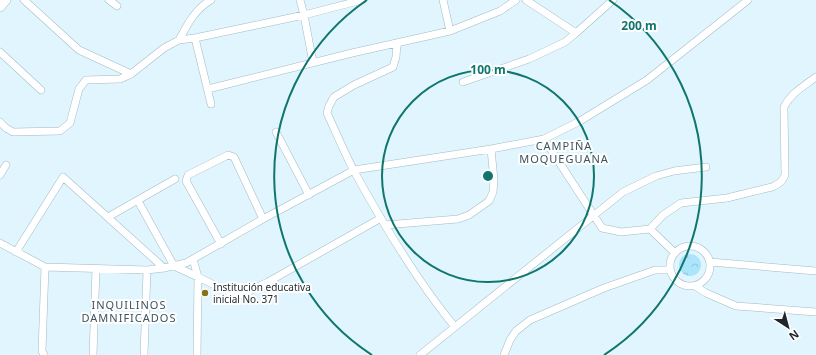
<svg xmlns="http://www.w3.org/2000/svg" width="816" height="355" font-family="'Noto Sans',sans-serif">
  <defs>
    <pattern id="forest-crowns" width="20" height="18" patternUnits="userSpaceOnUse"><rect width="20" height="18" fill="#aae5fb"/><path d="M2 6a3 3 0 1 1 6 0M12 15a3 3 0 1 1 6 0" fill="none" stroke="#92c4d7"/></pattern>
  </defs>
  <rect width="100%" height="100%" fill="#e0f5fd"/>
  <path fill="url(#forest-crowns)" d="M679 265a11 11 0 1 1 22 0a11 11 0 1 1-22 0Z"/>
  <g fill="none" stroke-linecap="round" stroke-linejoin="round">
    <g stroke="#a2bbc5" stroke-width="8">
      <path id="minor" d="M24,0l55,50 52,24
        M109,0l8,6
        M300,0l4,15 9,48
        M443,0l7,31
        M526,0l50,33
        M195,38l16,66
        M179,40c8,-15 16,-31 32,-40
        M397,44l-1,13 -3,10 -39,18 -20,12 -5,9 -2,7c9,19 17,39 27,58 29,53 62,109 101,156
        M0,52l41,38
        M463,82l66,-23 36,-17 11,-9 37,-33
        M208,89l144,-36 98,-22 50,-20 16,-11
        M0,122l6,6 7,4 47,-1 10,-8 9,-34 7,-9 34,-1 11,-5 33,-26 15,-8 16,-2 109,-23 58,-15
        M276,132l33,63
        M544,139l58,89 19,4 29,-3 13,-14 18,-12 46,-5 45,-11c7,-3 10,-5 13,-12l-1,-68c7,-14 20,-21 32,-30
        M0,175l6,-10
        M138,201l36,65 24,11 37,18 3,1 5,-2 25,-12 113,-64
        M108,217l67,-38
        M385,225l73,-6 11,-4 20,-14 4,-9 1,-12 -3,-31
        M650,229l25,24
        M0,243l45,24 102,3 17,-2 22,-5 77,-44 91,-49 137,-21 53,-10 36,-18 67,-41 101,-80
        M221,244l-35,-63 2,-6 40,-20 6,2 29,62
        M670 266a20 20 0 1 1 40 0a20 20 0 1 1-40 0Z
        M16,252l47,-75 101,91
        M193,259l5,18 -1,78
        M710,262l106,9
        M695,286l11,7 30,13 80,6
        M44,355l-2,-4 3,-84
        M93,355l3,-86
        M144,355l3,-85
        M420,355l203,-163 33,-16 18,-5 32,-4
        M504,355l6,-15 6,-9 14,-11 74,-32 51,-18h15"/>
    </g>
    <g stroke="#a2bbc5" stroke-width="10">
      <path id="tertiary" d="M0,7l6,-7"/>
    </g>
    <use href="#minor" stroke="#fff" stroke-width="7"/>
    <use href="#tertiary" stroke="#fff" stroke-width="9"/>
  </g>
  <g fill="none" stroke="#0f766e" stroke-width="2">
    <circle cx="488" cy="176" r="106"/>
    <path d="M372 355A213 213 0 0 1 367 0M609 0A213 213 0 0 1 604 355"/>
  </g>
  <circle fill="#867316" stroke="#fefefe" stroke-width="1.5" cx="205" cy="293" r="4"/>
  <g text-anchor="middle" stroke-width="4" stroke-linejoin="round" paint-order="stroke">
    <g font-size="10" fill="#1e282c" stroke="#fefefe" text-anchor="start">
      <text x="213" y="291">Institución educativa<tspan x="213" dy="12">inicial No. 371</tspan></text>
    </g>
    <g font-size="11" letter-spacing="1" fill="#3d535b" stroke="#fefefe">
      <text x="564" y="150">CAMPIÑA<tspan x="564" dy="13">MOQUEGUANA</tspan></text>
      <text x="129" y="309">INQUILINOS<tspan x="129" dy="13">DAMNIFICADOS</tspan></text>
    </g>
  </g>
  <circle cx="488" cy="176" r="6" fill="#0f766e" stroke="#fefefe" stroke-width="2"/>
  <g font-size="12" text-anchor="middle" font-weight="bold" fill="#0f766e" stroke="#fefefe" stroke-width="4" stroke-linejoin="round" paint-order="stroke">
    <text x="639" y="30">200 m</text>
    <text x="488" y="74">100 m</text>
  </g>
  <g transform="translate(788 327) rotate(144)" stroke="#fefefe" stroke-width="3" paint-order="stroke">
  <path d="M0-3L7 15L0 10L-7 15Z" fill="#1e282c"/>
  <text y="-6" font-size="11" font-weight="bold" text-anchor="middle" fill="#1e282c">N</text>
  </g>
</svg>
